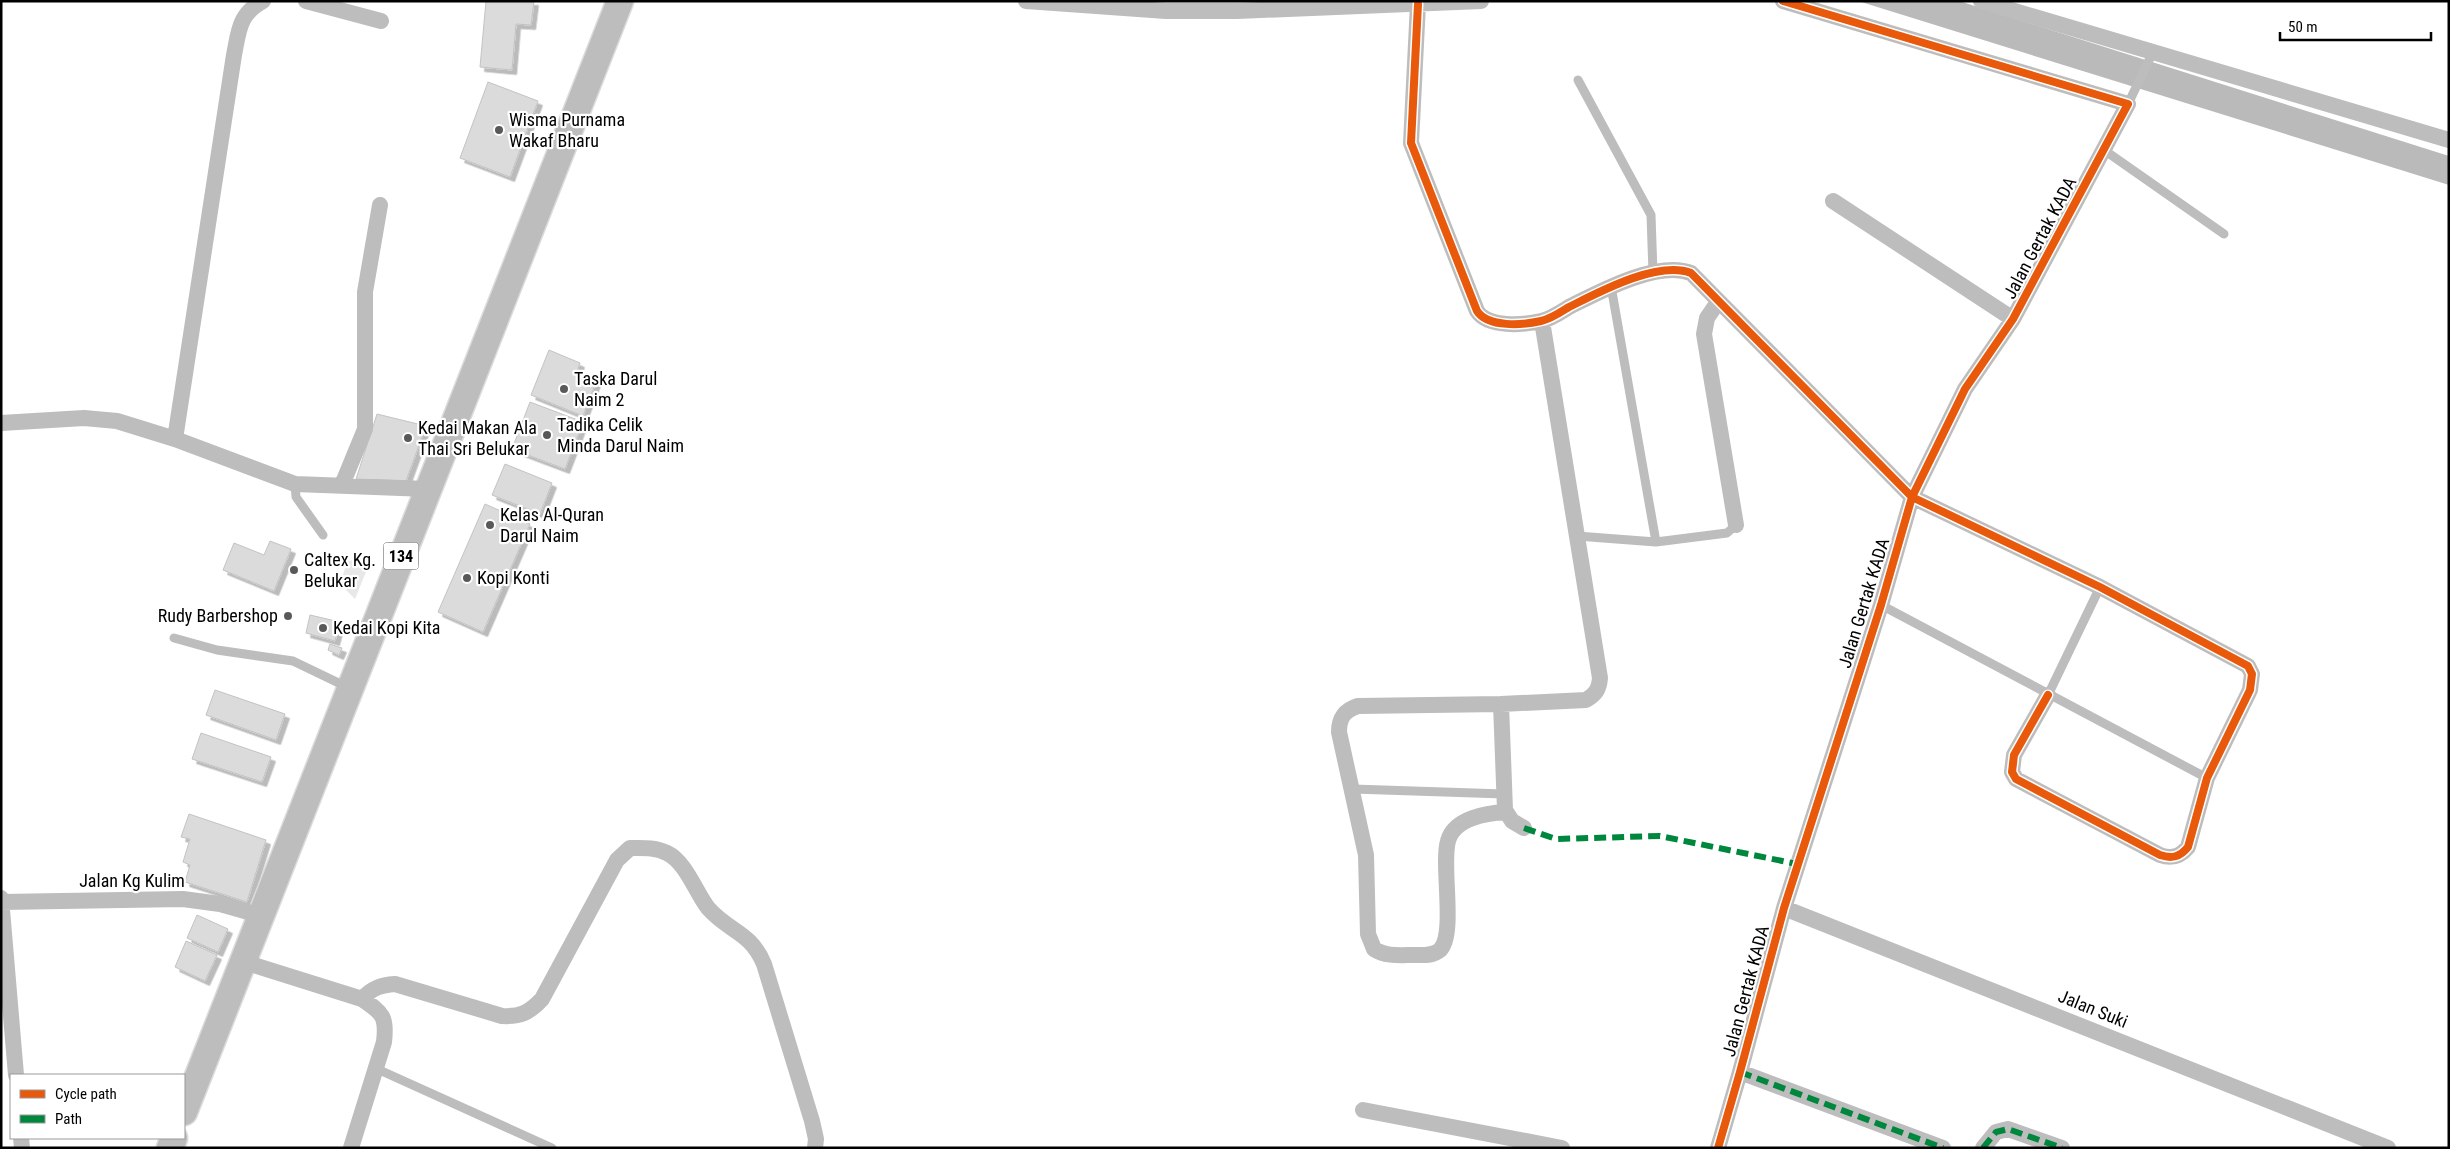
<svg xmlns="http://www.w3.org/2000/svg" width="2450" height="1149" font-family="'Roboto Condensed',sans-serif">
  <defs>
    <filter id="shadow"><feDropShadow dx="4.5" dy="4.5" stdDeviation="0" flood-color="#0004"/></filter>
  </defs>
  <rect width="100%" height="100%" fill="#fff"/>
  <path fill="#e8e8e8" d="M372,557l-17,42 -9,-9 -5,-9 6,-19 11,-4z"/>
  <path fill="#bababa" d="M1858,1h101l490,155v29z"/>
  <path fill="#dbdbdb" stroke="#c3c3c3" filter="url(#shadow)" d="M486,1h48l-3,24 -15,-1 -4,46 -32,-3z
    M488,82l50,19 -28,76 -50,-19z
    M549,350l31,13 -4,11 20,8 -13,34 -52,-21z
    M530,402l53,20 -18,47 -53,-20z
    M377,414l49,12 -20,55 -50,-2z
    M505,464l47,19 -12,31 -48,-19z
    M485,504l45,20 -47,108 -45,-20z
    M270,541l21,8 -17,42 -51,-21 11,-27 30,12z
    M310,615l30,7 -5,19 -29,-8z
    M330,644l12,4 -3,7 -11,-5z
    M215,690l70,24 -9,26 -70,-25z
    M201,733l70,24 -9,25 -70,-23z
    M189,814l77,26 -19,62 -62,-20 5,-17 -7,-3 7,-23 -9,-2z
    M197,915l31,14 -10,23 -31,-14z
    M186,941l31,14 -12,26 -30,-14z"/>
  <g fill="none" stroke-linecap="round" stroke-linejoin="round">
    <g stroke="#dbdbdb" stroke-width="29">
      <path id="primary" d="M184,1112l436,-1111
        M170,1148l4,-10"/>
    </g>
    <path stroke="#bdbdbd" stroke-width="9" d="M1578,80l73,135 2,58
      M2128,104l24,-50
      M2104,150l120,84
      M1611,286l45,256
      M295,484l1,13 27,38
      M1577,536l79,6 71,-9 9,-8
      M1881,605l326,173
      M174,638l43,12 76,11 54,26
      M2048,695l52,-108
      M1353,789l151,5
      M375,1068l177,80"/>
    <path stroke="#bdbdbd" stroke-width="16" d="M306,1l75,20
      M1026,1l140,10h71l244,-10
      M1981,1l468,139
      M1418,4l-7,139 66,168c11,17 46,14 64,10 10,-2 20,-9 28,-14 30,-15 89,-47 122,-34l221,224 188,90 148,79 4,8 -2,16 -43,88 -19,69c-8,10 -16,12 -28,8l-144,-76 -4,-7 2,-17 34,-60
      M1833,201l180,118
      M1718,302l-11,16 -3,16 32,191
      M1,423l83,-5 33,3 58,18 120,45 132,5
      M175,439l59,-384c5,-25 5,-41 29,-54
      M342,485l23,-56v-137l15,-87
      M1501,704l-143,2c-13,4 -19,11 -19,26l27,123 2,79 6,15c12,8 27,6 41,6 9,0 18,1 25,-5 16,-16 1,-85 8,-109 6,-23 39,-28 58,-29
      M1524,828l-12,-7 -7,-11 -4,-106 85,-4c10,-6 13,-11 14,-22l-58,-357
      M1,898l15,177
      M1,902l182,-3 37,5 42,12
      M1784,908l604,240
      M241,961l121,38c21,14 25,18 22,43l-33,106
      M362,999c10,-11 19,-14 33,-15l107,32c18,1 27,-3 40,-17l75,-139 13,-12c13,0 25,-1 37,5 19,9 29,40 41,55 21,24 42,23 56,56l48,157 4,18 -1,9
      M1740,1072l203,76
      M1363,1110l199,38
      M21,1138l1,10
      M1718,1148l22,-76 44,-164 97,-303 31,-108 53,-108 48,-70 115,-215 -345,-103
      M1983,1148l13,-16 12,-3 54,19"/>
    <use href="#primary" stroke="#bdbdbd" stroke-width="26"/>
    <path stroke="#00873e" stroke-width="6" stroke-dasharray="12 6" stroke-linecap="butt" d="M1524,828l32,11 104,-3 137,28
      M1740,1072l203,76
      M1983,1148l13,-16 12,-3 54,19"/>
    <g stroke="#fff" stroke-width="11">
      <path id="cycleway" d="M1418,4l-7,139 66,168c11,17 46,14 64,10 10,-2 20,-9 28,-14 30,-15 89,-47 122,-34l221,224 188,90 148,79 4,8 -2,16 -43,88 -19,69c-8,10 -16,12 -28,8l-144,-76 -4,-7 2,-17 34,-60
        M1718,1148l22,-76 44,-164 97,-303 31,-108 53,-108 48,-70 115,-215 -345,-103"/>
    </g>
    <use href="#cycleway" stroke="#e8590c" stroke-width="8"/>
  </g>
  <g fill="#595959" stroke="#fff" stroke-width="2">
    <circle cx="499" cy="130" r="5"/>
    <circle cx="564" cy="389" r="5"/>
    <circle cx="547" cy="435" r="5"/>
    <circle cx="408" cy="438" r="5"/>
    <circle cx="490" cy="525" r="5"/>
    <circle cx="294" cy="570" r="5"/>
    <circle cx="467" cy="578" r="5"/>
    <circle cx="288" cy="616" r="5"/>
    <circle cx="323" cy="628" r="5"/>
  </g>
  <g text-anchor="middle" stroke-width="4.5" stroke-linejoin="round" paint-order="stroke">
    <rect fill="#fff" stroke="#4c4c4c" stroke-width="1" x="383.5" y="542.5" width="35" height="27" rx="4"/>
    <g font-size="16" font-weight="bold" fill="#000">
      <text x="401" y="562">134</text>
    </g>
    <g font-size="18" fill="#000" stroke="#fff" text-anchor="start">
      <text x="509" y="126">Wisma Purnama<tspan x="509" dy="21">Wakaf Bharu</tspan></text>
      <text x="574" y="385">Taska Darul<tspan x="574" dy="21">Naim 2</tspan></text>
      <text x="557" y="431">Tadika Celik<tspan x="557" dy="21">Minda Darul Naim</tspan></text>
      <text x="418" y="434">Kedai Makan Ala<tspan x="418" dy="21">Thai Sri Belukar</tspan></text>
      <text x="500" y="521">Kelas Al-Quran<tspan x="500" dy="21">Darul Naim</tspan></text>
      <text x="304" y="566">Caltex Kg.<tspan x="304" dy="21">Belukar</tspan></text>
      <text x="477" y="584">Kopi Konti</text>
      <text x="278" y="622" text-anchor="end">Rudy Barbershop</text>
      <text x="333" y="634">Kedai Kopi Kita</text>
    </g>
    <g font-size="18" fill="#000" stroke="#fff">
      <text transform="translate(2040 238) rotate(-62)" y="6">Jalan Gertak KADA</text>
      <text transform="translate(1864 603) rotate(-73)" y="6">Jalan Gertak KADA</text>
      <text x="132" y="887">Jalan Kg Kulim</text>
      <text transform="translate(1746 991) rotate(-75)" y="6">Jalan Gertak KADA</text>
      <text transform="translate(2093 1009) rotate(22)" y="6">Jalan Suki</text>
    </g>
  </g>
  <rect width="2450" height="1149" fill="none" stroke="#000000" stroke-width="5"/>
  <rect x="10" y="1074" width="175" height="65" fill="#ffffff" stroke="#999999"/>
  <rect x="20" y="1090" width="25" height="8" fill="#e8590c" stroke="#999999"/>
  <text x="55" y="1099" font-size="15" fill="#000000">Cycle path</text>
  <rect x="20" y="1115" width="25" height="8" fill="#00873e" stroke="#999999"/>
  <text x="55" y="1124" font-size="15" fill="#000000">Path</text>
  <path d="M2280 32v8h151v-8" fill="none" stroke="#000000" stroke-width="2.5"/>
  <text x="2288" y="32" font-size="15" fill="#000000" stroke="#ffffff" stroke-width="4" paint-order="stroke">50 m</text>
</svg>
